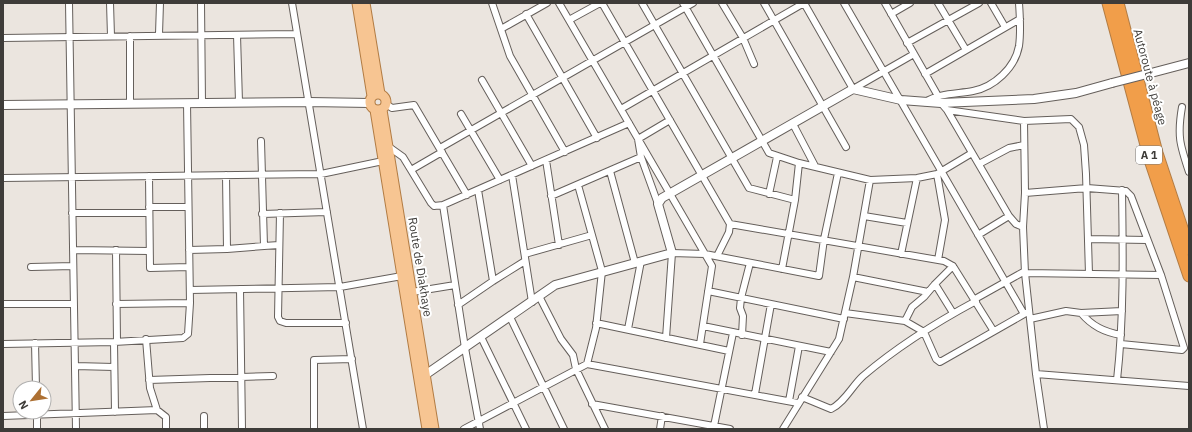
<svg xmlns="http://www.w3.org/2000/svg" width="1192" height="432" font-family="'IBM Plex Sans',sans-serif">
  <rect width="100%" height="100%" fill="#ebe5df"/>
  <g fill="none" stroke-linecap="round" stroke-linejoin="round">
    <g stroke="#655f5b" stroke-width="8">
      <path id="street" d="M69,3l7,426
        M110,3l1,33
        M201,3l1,100
        M292,3l71,426
        M492,3l18,53 55,96
        M559,3l153,263 -12,78
        M602,3l128,221 -1,8 -12,24
        M642,3l107,185 46,12
        M683,3l86,150 30,10 71,17 47,-2 20,-4 35,-21
        M722,3l21,35 11,26
        M764,3l82,144
        M804,3l49,86 61,-35
        M844,3l180,311
        M885,3l53,93
        M938,3l28,47
        M991,3l14,24
        M526,14l71,124
        M891,14l19,-11
        M569,20l31,-17
        M501,29l46,-26
        M159,34l1,-31
        M237,35l2,67
        M130,36v68
        M3,38l294,-4
        M907,43l72,-40
        M925,74l95,-55
        M482,80l50,86
        M925,102c14,-9 32,-8 48,-11 21,-4 42,-23 46,-45 2,-14 1,-29 0,-43
        M941,103l6,7 77,11 1,72 -2,34 2,46 11,101 8,55
        M386,104l6,4 22,-3 53,90
        M1182,107c-5,29 -2,38 7,65
        M621,109l183,-106
        M947,110l62,106 7,8 7,3
        M461,114l39,66
        M1024,121l47,-2 8,8 5,18 2,29 3,100
        M793,124l22,42
        M261,141l3,105 15,-1
        M389,147l14,10 28,46 3,3 9,-1 186,-82
        M440,148l253,-145
        M546,160l13,85
        M979,164l30,-16 15,-3
        M411,170l31,-18
        M610,171l25,92
        M937,174l8,46 -7,40
        M226,175l1,74
        M512,175l20,127
        M149,176l1,92 39,-1
        M3,178l318,-4 62,-13
        M578,185l24,86 -6,57 -9,36
        M478,190l15,91
        M1025,193l62,-5 39,3 5,5 30,79 23,73 -2,2 -61,-6
        M769,194l8,-37
        M551,196l90,-39
        M658,204l-17,-47 -3,-18 32,-19
        M443,205l22,143 15,81
        M149,207h39
        M72,213h77
        M280,213l-2,104 2,4 6,2h60
        M262,214l65,-2
        M864,216l43,7
        M730,224l214,37 9,5 40,64
        M978,235l31,-19
        M1088,239l59,1
        M73,250l76,1
        M116,250l1,92
        M189,250l38,-1 37,-3
        M525,254l67,-19
        M901,254l16,-76
        M953,266l-18,18 -11,13 -12,10 -7,14 19,11 12,27 4,3 86,-49
        M31,267l42,-1
        M782,269l13,-69 4,-37
        M1025,273l136,2
        M853,277l75,15
        M935,284l18,29
        M240,289l2,140
        M190,290l150,-3 62,-11
        M708,291l136,28
        M412,292l43,-7
        M539,296l22,43 12,16 3,14 29,60
        M975,299l50,-28
        M3,304h71
        M116,304l74,-1
        M458,305l35,-24 32,-20
        M845,313l60,8
        M1081,313l41,-2
        M510,317l54,112
        M1030,319l36,-8 15,2c11,13 23,19 40,22
        M596,323l133,28
        M703,326l128,26
        M628,329l13,-68
        M742,335l1,-19 -3,-8 1,-10 9,-35
        M481,337l45,92
        M666,338l6,-85 33,1 114,22 5,-37 14,-66
        M146,339l4,49 7,22
        M114,342l1,70
        M35,343l1,45
        M3,344l111,-2 69,-4 5,-4 2,-31 -3,-200
        M75,366l39,1
        M1036,374l153,12
        M149,380l124,-4
        M1117,380c7,-63 6,-127 5,-190
        M755,394l16,-90
        M802,397l29,12c14,-7 21,-23 32,-33 34,-29 74,-54 113,-75
        M789,401l10,-55
        M592,404l138,25
        M37,413v16
        M3,416l154,-6 9,7v12
        M204,416v13
        M714,426l19,-93
        M314,429v-69l38,-1
        M464,429l123,-65 211,39
        M660,429l2,-13
        M783,429l56,-90 14,-62 17,-97"/>
    </g>
    <g stroke="#655f5b" stroke-width="10">
      <path id="secondary" d="M1151,73l38,-10
        M3,105l306,-3 61,1
        M425,375l130,-90 117,-32 -14,-49 4,-6 191,-109 48,11 40,3 93,-4 42,-6 36,-10"/>
    </g>
    <g stroke="#b27c44" stroke-width="11">
      <path id="primary" d="M357,3l15,93
        M365,3l15,91
        M370 102a8 8 0 1 1 16 0a8 8 0 1 1-16 0Z
        M375,110l52,319
        M382,110l52,319"/>
    </g>
    <g stroke="#b27c44" stroke-width="13">
      <path id="highway" d="M1108,3l42,157 39,116
        M1118,3l39,150 32,96"/>
    </g>
    <use href="#street" stroke="#fff" stroke-width="6"/>
    <use href="#secondary" stroke="#fff" stroke-width="8"/>
    <use href="#primary" stroke="#f7c592" stroke-width="9"/>
    <use href="#highway" stroke="#f19e4a" stroke-width="11"/>
    <g stroke="#655f5b" stroke-width="10" stroke-linecap="butt">
      <path id="secondary-bridge" d="M1112,83l39,-10"/>
    </g>
    <use href="#secondary-bridge" stroke="#fff" stroke-width="8"/>
  </g>
  <g text-anchor="middle" stroke-width="4" stroke-linejoin="round" paint-order="stroke">
    <rect fill="#fff" stroke="#787674" stroke-width="1" x="1136" y="146" width="26" height="18" rx="3"/>
    <g font-size="11" font-weight="bold" fill="#3e3c39">
      <text x="1149" y="159">A 1</text>
    </g>
    <g font-size="12" fill="#3e3c39" stroke="#fff">
      <text transform="translate(1150 77) rotate(75)" y="4">Autoroute à péage</text>
      <text transform="translate(420 267) rotate(81)" y="4">Route de Diakhaye</text>
    </g>
  </g>
  <rect width="1192" height="432" fill="none" stroke="#3e3c39" stroke-width="8"/>
  <g transform="translate(32 400) rotate(240)"><circle r="19" fill="#ffffff" stroke="#b2b1b0"/>
  <path d="M0-3L7 15L0 10L-7 15Z" fill="#ad7033"/>
  <text y="-6" font-size="11" font-weight="bold" text-anchor="middle" fill="#3e3c39">N</text>
  </g>
</svg>
